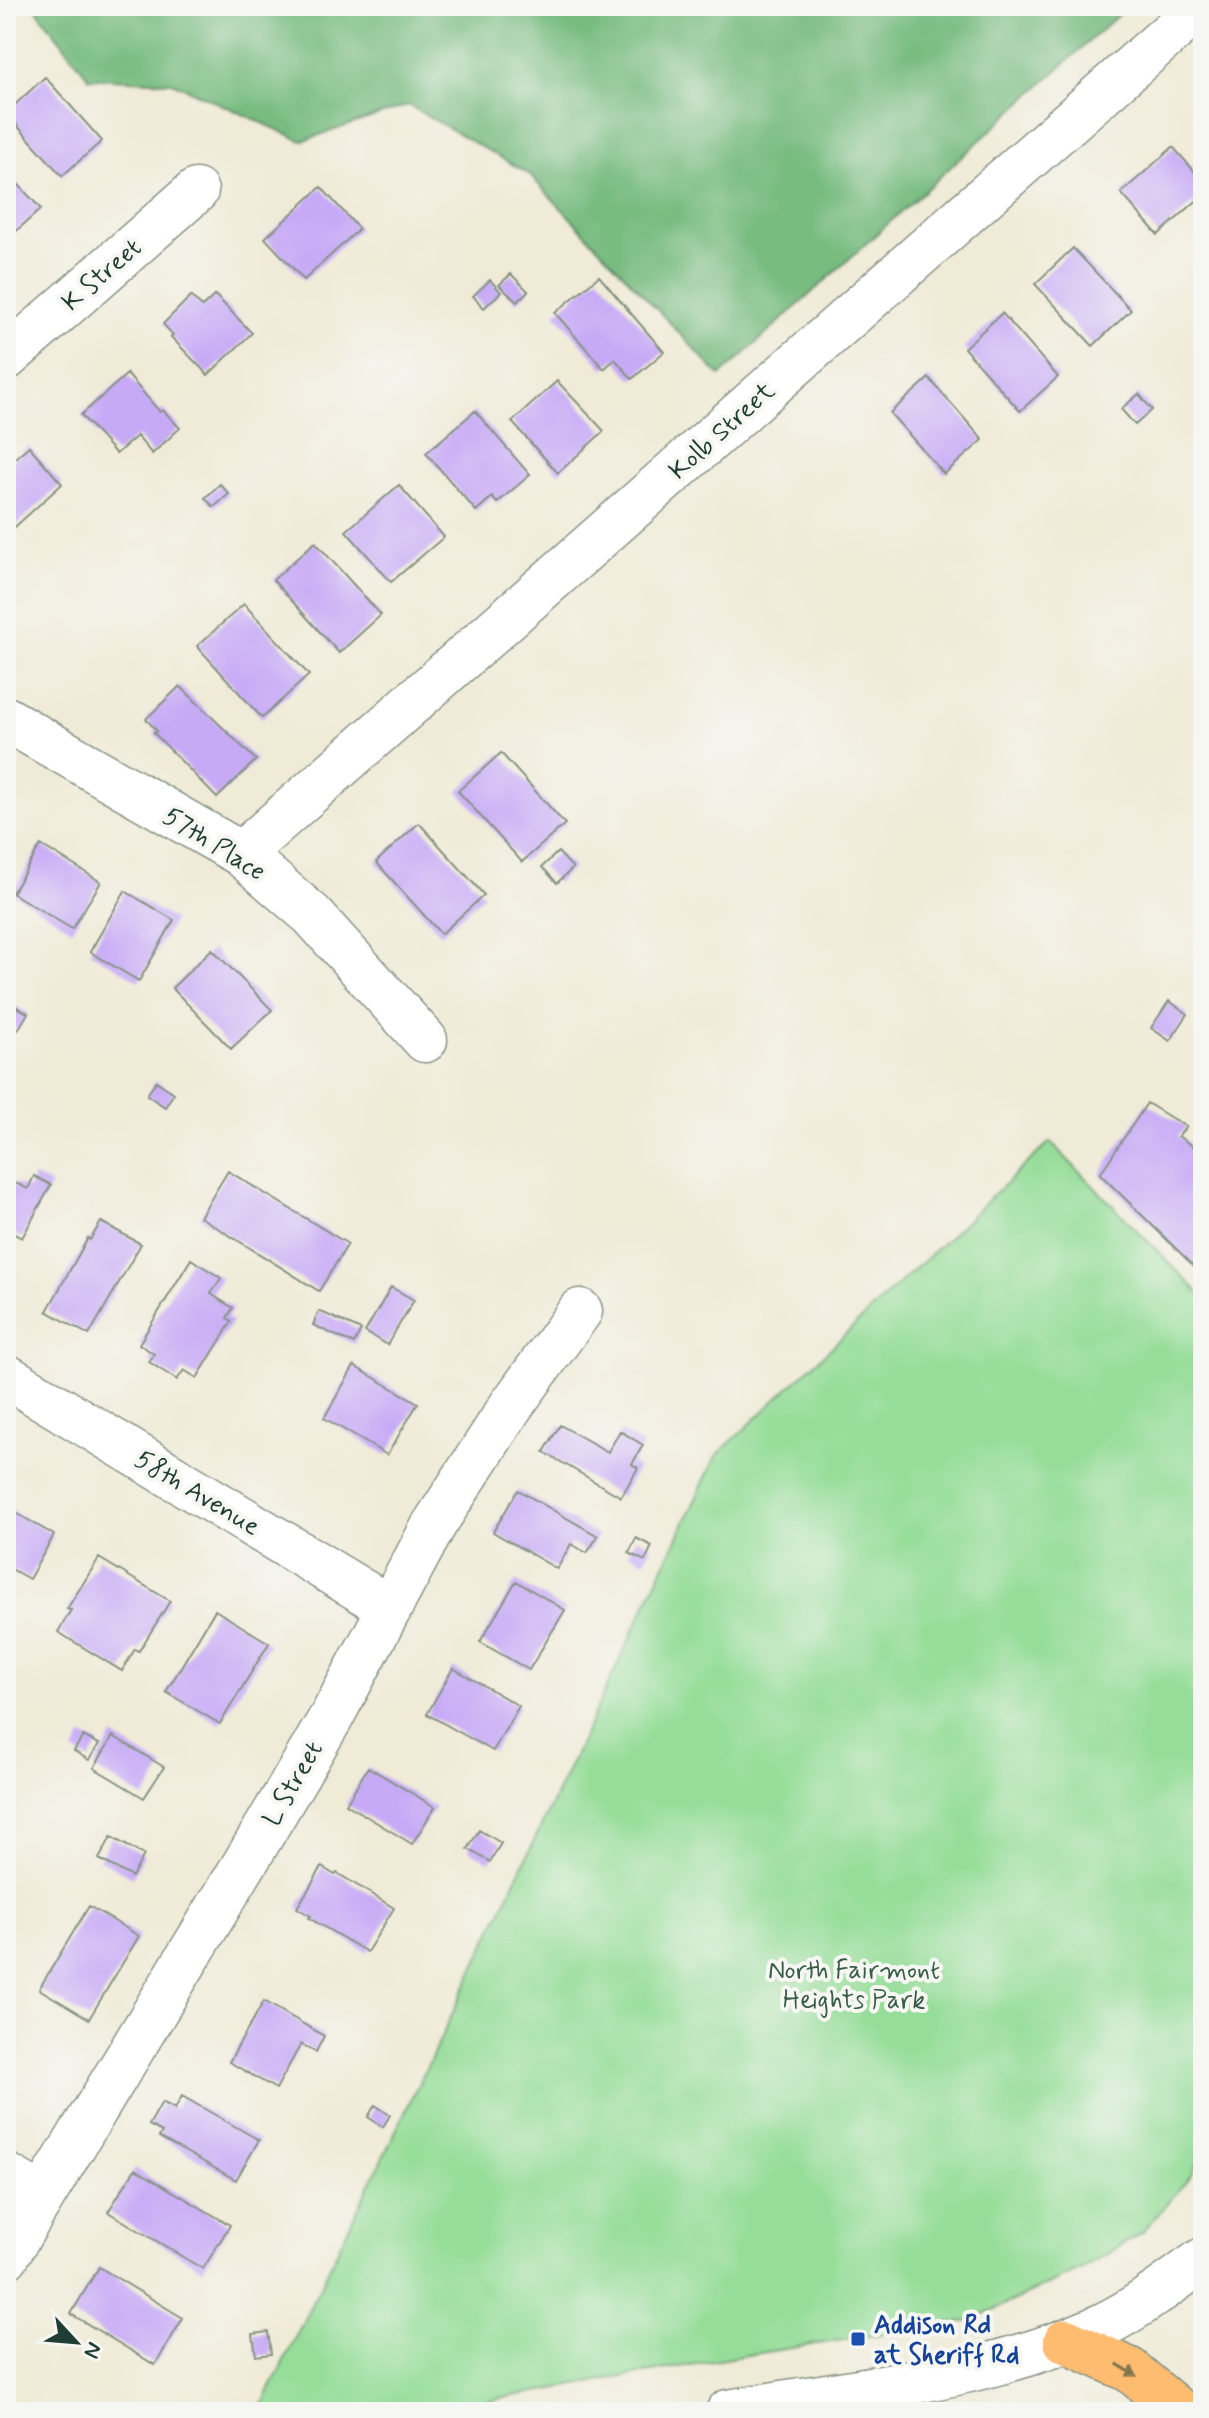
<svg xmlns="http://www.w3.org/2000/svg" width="1209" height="2418" font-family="Mynerve,sans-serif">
  <rect width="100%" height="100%" fill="#f6f6f2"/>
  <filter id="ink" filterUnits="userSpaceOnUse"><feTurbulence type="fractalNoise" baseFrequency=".0125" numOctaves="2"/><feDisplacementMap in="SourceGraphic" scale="16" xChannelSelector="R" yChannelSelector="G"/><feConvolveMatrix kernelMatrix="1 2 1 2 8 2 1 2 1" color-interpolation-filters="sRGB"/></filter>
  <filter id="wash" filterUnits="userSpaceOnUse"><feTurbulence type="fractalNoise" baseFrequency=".006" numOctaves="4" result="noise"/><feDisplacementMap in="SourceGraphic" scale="32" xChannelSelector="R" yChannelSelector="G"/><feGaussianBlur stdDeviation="1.8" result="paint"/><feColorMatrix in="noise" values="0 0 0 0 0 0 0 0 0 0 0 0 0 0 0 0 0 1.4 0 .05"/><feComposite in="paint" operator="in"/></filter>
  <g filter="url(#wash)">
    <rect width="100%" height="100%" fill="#f0ebd7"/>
    <path fill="#95dd98" stroke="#5a8d66" stroke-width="2" d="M1050,1142l153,155v858l-14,23 -46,54 -61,37 -111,51 -218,34 -331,58h-163l183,-376 274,-580z"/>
    <path fill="#78bc80" stroke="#4c7c5a" stroke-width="2" d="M34,6h551l19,4 25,-4h499l-408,370 -191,-202 -121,-69 -106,36 -130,-59 -83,-4z"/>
    <g id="blocks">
      <path fill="#c7aaf6" d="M45,77l57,64 -40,35 -56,-63z
        M1173,147l30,34v14l-45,40 -37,-42z
        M6,171l35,38 -27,24 -8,-9z
        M321,187l38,42 -55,51 -39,-42z
        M1073,248l58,62 -38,36 -58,-62z
        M511,274l17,17 -11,11 -18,-17z
        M599,276l65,76 -32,27 -17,-20 -11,10 -49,-56z
        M490,280l11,12 -17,16 -11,-12z
        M215,295l37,38 -44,42 -37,-38 2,-2 -10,-11 28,-28 11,11z
        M1002,313l56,64 -38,34 -56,-63z
        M127,374l33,38 3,-2 17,18 -28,26 -15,-18 -21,18 -35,-39z
        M929,378l54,62 -39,34 -54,-61z
        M557,381l47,50 -46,42 -46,-51z
        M1139,394l13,16 -17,15 -14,-16z
        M475,411l55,64 -33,28 -5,-6 -16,14 -50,-58z
        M29,446l33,38 -56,51v-69z
        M220,484l9,10 -15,13 -9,-9z
        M399,485l45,52 -53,45 -45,-51z
        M315,542l66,73 -42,38 -66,-73z
        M244,604l65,71 -47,43 -65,-72z
        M180,686l76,74 -39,38 -63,-65 3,-2 -11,-12z
        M501,753l64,71 -43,38 -64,-71z
        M419,823l65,72 -43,39 -65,-72z
        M41,845l60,37 -29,47 -60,-36z
        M558,852l15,16 -16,15 -15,-16z
        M125,891l49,29 -35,61 -49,-29z
        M212,949l60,61 -41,39 -59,-61z
        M1169,1001l19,13 -18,27 -19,-13z
        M13,1005l15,8 -10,17 -12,-6z
        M156,1081l18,12 -9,14 -18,-12z
        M1147,1103l39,24 -8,9 16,11 9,-14v142l-103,-101z
        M228,1171l120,73 -29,47 -119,-74z
        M34,1176l17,9 -29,53 -16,-8v-28l10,-19 12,6z
        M101,1222l40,22 -52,91 -42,-24 41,-73 2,2z
        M191,1259l30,19 -10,16 22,14 -6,10 5,3 -35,57 -13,-8 -7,10 -28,-18 5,-8 -15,-10z
        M391,1287l23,13 -27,45 -22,-13z
        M319,1311l42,19 -7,14 -41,-19z
        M354,1366l64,37 -31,52 -63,-37z
        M560,1425l48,27 12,-21 23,14 -11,19 6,4 -17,29 -77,-45z
        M518,1490l80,46 -11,17 -16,-9 -14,25 -64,-37z
        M6,1507l48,28 -25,44 -23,-13z
        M636,1538l16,8 -7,15 -16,-8z
        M99,1558l71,43 -31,50 -4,-2 -13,22 -64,-39 13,-22 -4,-1z
        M516,1581l49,29 -36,60 -49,-28z
        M215,1610l54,33 -49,81 -54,-32z
        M453,1668l66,38 -26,45 -66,-37z
        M83,1736l16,8 -10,16 -15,-9z
        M113,1736l51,31 -20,31 -50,-30z
        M368,1767l67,40 -23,37 -66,-40z
        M479,1830l22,13 -11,19 -22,-13z
        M111,1837l33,18 -12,22 -33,-18z
        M322,1867l13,8 2,-2 57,35 -27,44 -58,-34 2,-2 -14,-8z
        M89,1906l50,30 -50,83 -50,-30z
        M264,2001l60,35 -8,16 -15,-8 -25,45 -47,-27z
        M182,2096l77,44 -23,40 -77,-43 3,-5 -13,-7 13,-23 13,7z
        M375,2105l15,10 -7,12 -15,-10z
        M135,2169l95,56 -27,44 -95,-57z
        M99,2267l84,51 -28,47 -84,-51z
        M268,2332l3,22 -15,2 -3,-22z"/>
    </g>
  </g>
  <g filter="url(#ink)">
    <use href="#blocks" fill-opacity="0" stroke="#889486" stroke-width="2"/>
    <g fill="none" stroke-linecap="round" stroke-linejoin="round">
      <g stroke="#889486" stroke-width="47">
        <path id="minor" d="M6,358l190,-167
          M6,719l235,135 71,61 113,125
          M241,854l960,-848
          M6,1376l384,232
          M6,2175l36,21
          M6,2257l247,-407 79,-134 102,-191 77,-119 69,-95
          M728,2412c123,-22 252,-32 367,-83 39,-17 73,-45 108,-69"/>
      </g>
      <g stroke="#889486" stroke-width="47">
        <path id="major" d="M1066,2341l64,29 50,42"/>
      </g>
      <use href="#minor" stroke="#fff" stroke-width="44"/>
      <use href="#major" stroke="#fdbc70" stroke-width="44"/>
    </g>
    <defs><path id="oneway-solid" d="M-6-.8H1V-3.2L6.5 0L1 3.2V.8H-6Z" transform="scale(2)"/></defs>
    <use fill="#83764f" href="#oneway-solid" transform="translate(1127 2370) rotate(31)"/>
  </g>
  <rect fill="#1a4fb4" stroke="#f6f6f2" stroke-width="3" x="850" y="2331" width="16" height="16" rx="4"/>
  <g text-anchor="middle" stroke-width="8" stroke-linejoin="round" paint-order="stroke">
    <g font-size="26" fill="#1f3d34" stroke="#f6f6f2">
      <text transform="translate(101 274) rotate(-41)" y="9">K Street</text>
      <text transform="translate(721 430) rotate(-42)" y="9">Kolb Street</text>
      <text transform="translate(215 843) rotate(32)" y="9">57th Place</text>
      <text transform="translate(198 1492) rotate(31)" y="9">58th Avenue</text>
      <text transform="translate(292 1783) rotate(-60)" y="9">L Street</text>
    </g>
    <g font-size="26" fill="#375d48" stroke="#f6f6f2">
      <text x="854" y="1978">North Fairmont<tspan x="854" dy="30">Heights Park</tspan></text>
    </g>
    <g font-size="26" font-weight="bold" fill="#164399" stroke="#f6f6f2" text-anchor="start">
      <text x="874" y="2333">Addison Rd<tspan x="874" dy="30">at Sheriff Rd</tspan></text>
    </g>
  </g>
  <rect width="1209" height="2418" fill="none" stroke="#f6f6f2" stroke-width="32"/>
  <g transform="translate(76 2342) rotate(116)" stroke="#f6f6f2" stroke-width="6" paint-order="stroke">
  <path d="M0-6L14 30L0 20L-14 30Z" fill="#1f3d34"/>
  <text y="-12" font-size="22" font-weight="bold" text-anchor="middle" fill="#1f3d34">N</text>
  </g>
</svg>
